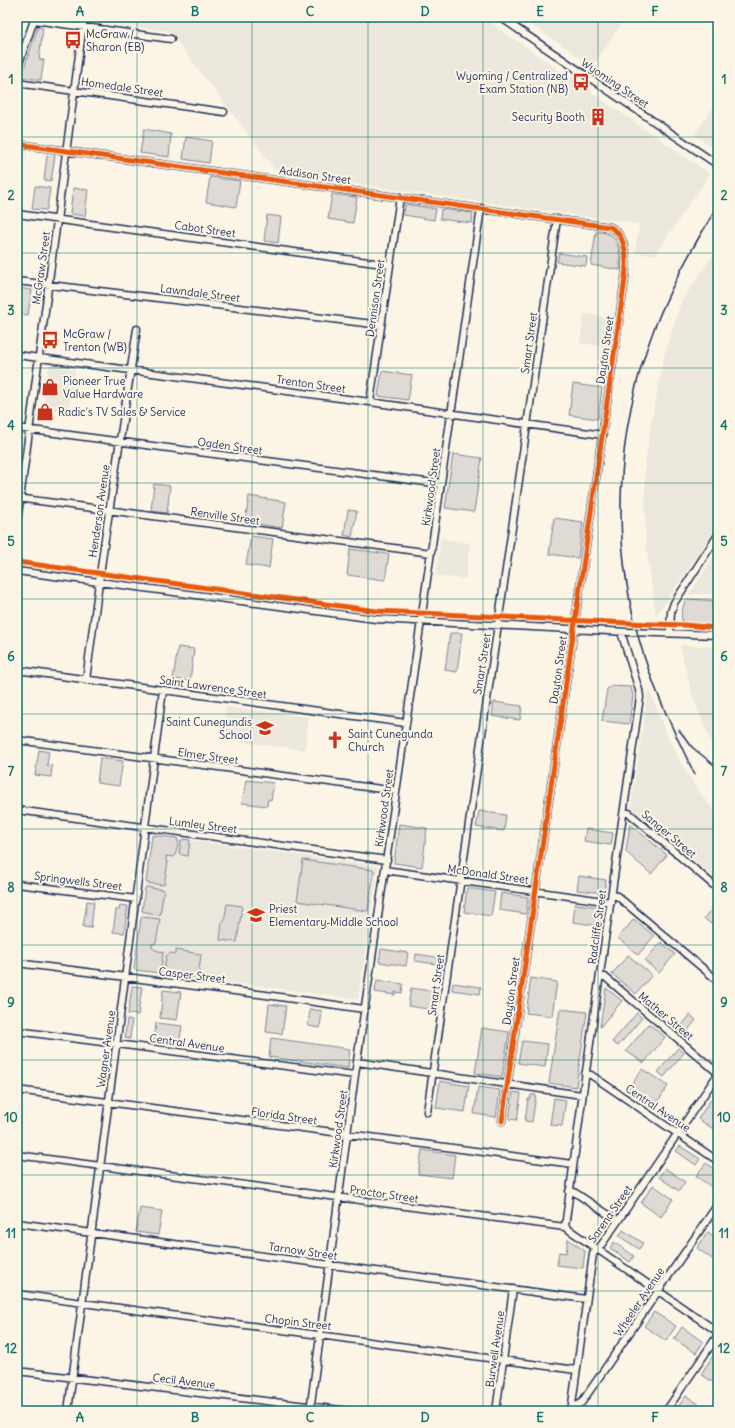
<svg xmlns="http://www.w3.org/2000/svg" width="735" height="1428" font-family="Delius,sans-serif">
  <rect width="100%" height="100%" fill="#fcf5e5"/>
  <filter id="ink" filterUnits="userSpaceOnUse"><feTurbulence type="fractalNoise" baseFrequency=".025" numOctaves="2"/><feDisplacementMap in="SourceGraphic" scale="8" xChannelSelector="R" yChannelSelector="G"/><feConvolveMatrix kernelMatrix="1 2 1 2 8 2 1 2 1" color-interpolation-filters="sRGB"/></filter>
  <g filter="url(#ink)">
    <path fill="#ece7dc" d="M99,17h383l228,157 -55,81 -20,-2 4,-29 -249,-35 -113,-17 -108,-141 -71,-9z
      M520,17h106l-33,49z
      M718,100v51l-24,-16z
      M718,247v278l-62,91 -10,-71 -1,-41v-40l6,-40 13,-68 17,-54z
      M584,314l29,4 -4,29 -29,-4z
      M49,365l26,5 -6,40h-26z
      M441,538l29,5 -5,36 -29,-3z
      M718,551v43h-29z
      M681,645l37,2v113l-25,-62 -13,-51z
      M650,691l17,45 13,25 17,28 21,26v66l-87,-74 17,-115z
      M226,707l83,10 -4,33 -84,-11z
      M153,835l225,31 -20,133 -223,-29 -1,-1 18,-133z"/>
    <path fill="#dfdbd4" stroke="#7d8599" d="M38,27l5,1 -4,31 5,1 -3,20 -20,-3z
      M144,129l27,5 -2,23 -29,-4z
      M186,137l26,4 -3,22 -26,-4z
      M47,155l8,1 -4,25 -7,-1z
      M210,177l30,4 -4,26 -30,-5z
      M35,186l15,2 -3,21 -1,1 -14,-1z
      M73,188l15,2 -3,26 -15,-2z
      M332,194l25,3 -4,26 -25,-4z
      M405,204l31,5 -2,11 -30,-5z
      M441,209l32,4 -1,10 -32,-4z
      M267,215l14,2 -3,26 -14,-2z
      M596,232c4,0 9,0 13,2 11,6 12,25 11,36l-29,-5z
      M559,253l28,4 -1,9 -29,-4z
      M17,288l15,2 -4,25 -11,-2z
      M382,371l30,4 -4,25 -30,-4z
      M573,384l29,4 -4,31 -29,-4z
      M453,454l29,4 -8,54 -29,-4z
      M154,484l16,2 -3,27 -16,-2z
      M249,496l37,6 -4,26 -37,-6z
      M348,510l9,1 -5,26 -8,-2z
      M554,518l29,4 -5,36 -29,-4z
      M251,536l22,3 -4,29 -23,-3z
      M350,549l39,5 -4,26 -38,-5z
      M687,599l31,2v26l-34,-3c-5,-7 -2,-18 3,-25z
      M450,633h12l-5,39 -12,-2z
      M178,647l16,2 -4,32 -17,-2z
      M612,686l19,1 2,9 -4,28 -27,-3 5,-32z
      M494,702l28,4 -2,14 -28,-4z
      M17,747l6,1 -3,25h-3z
      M39,750l10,2 -2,13 5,1 -1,11 -16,-2z
      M100,758l23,3 -4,25 -22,-3z
      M246,780l28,3 -3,17 -3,-1 -1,7 -25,-3z
      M479,811l27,4 -2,16 -28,-4z
      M399,824l28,4 -5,39 -28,-4z
      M630,824l37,31 -16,19 -25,-22z
      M586,829l27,4 -2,12 -27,-4z
      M153,835l24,3c3,5 -1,14 -3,19l-8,-1v5l2,1 -4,23 -17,-2 -1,-1 6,-46z
      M183,839l7,1 -2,16 -6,-1 -3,-2 2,-12z
      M303,860l71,10 -6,41 -71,-10z
      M579,876l27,4 -2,13 -27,-3z
      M146,887l18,3 -4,25 -18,-4 3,-23z
      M467,888l28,4 -4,24 -27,-4z
      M501,893l27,4 -2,17 -27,-4z
      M87,901l7,1 -3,26 -8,-1z
      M718,901v15l-7,8 -7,-6z
      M227,904l15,2 -5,36 -17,-2 2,-18h2z
      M575,904l28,3 -3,19 -27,-4z
      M120,905l8,1 -4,27 -11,-1 3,-22h3z
      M142,917l18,2 -4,24 -4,1v3l3,3 8,2 -2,20 -2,1 -24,-3 -1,-1 7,-51z
      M634,919l20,17 -16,19 -20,-17z
      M661,942l14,12 -16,19 -14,-12z
      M381,949l27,4 -2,13 -27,-4z
      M176,950l25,4 -3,24 -33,-4 -1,-1 2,-17 4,-3 6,1z
      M416,954l27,4 -1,7 -27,-4z
      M628,955l24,20 -16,19 -24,-20z
      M531,978l26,4 -5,34 -26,-3z
      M377,980l26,4 -1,9 -7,-1v3l-20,-3z
      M453,983l28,4 -1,7 -28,-4z
      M132,986l10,1 -4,28 -10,-1z
      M411,988l27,4 -3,18 -27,-4z
      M606,988l16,13 -22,26z
      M163,990l18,2 -4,28 -17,-2z
      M269,1004l17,2 -4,28 -16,-2z
      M310,1009l12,2 -2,17 -12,-2z
      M560,1009l27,3 -11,75 -27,-4z
      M637,1013l5,5 -24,28 -6,-4z
      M690,1015l6,5 -12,15 -6,-5z
      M127,1019l5,1 -2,19 -5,-1z
      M156,1023l26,3 -3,19 -25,-3z
      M649,1024l16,13 -21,26 -18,-12z
      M482,1028l27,4 -7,45 -27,-4z
      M271,1038l79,11 -2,19 -79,-11z
      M522,1041l26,3 -3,23 -27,-4z
      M678,1048l6,5 -20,24 -6,-5z
      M642,1069l26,17 -15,23 -26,-18z
      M440,1081l29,5 -4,26 -29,-4z
      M478,1087l22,3 -4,27 -22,-3z
      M718,1089v43l-20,-13z
      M513,1092l8,1 -4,27 -8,-1z
      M531,1095h5l-4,27 -7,-1 3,-22h2z
      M554,1098l12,2 -4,26 -12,-1z
      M680,1146l20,13 -4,6 -20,-14z
      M422,1150l33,5 -3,23 -34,-4z
      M706,1163l12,8 -1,20 -21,-15z
      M665,1168l20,14 -6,9 -20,-14z
      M653,1185l20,14 -12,18 -20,-14z
      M140,1208l22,3 -4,24 -22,-3z
      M623,1230l20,13 -4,6 -20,-13z
      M708,1232l10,7v24l-21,-15z
      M568,1239l17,12 -2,17 -26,-3 2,-13 7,1z
      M614,1242l20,14 -4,6 -20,-14z
      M654,1312l22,14 -10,15 -22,-15z
      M682,1327l21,15 -7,11 -22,-14z
      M715,1353l3,3v30l-17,-12z
      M686,1396l22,14 -1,1h-32z"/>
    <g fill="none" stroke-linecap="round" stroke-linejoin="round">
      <g stroke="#1b2f5e" stroke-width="9">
        <path id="minor" d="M500,17l218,148
          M17,69l17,-49 137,19
          M17,83l207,29
          M17,144l593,83c18,9 17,35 15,52l-123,842
          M17,214l373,51
          M17,281l364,44
          M17,355l353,47 233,33
          M370,402l30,-205
          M17,428l424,56
          M17,498l414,55
          M17,522l67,-505
          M17,571l359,48 252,13 90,3
          M670,632l1,-20 3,-9 44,-68
          M17,670l389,53
          M86,680l18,-135 33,-216
          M17,740l379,51
          M17,810l370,50
          M624,813h5l89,76
          M385,870l226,32
          M17,884l119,15
          M612,895l5,1 101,85
          M17,963l249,32 98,14
          M600,976l5,1 113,96
          M17,1031l338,44
          M357,1062l225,33
          M585,1074l6,1 127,86
          M17,1090l556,74
          M427,1112l130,-893
          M17,1155l548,72 153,105
          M569,1191l5,1 44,29
          M17,1223l569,76
          M565,1227l19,-142 56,-388 -1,-7 -18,-58
          M17,1294l559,76
          M17,1371l332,40
          M572,1406l6,-1 4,-3 136,-198
          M68,1411l95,-721
          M310,1411l45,-336 126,-867
          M496,1411l17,-122
          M571,1411l22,-157 9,-10 16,-23 100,-147
          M666,1411l52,-76"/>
      </g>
      <use href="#minor" stroke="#fcf5e5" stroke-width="6"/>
      <path stroke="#1b2f5e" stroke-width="1.5" d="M679,730l14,18 25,20
        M695,775c-19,-39 -38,-78 -51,-119 -34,-106 -30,-223 10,-327 16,-41 40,-85 64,-123"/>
      <g stroke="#fcf5e5" stroke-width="8">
        <path id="cycleway" d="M17,144l593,83c18,9 17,35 15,52l-123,842
          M17,562l360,49 273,13 34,1 34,3"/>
      </g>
      <use href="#cycleway" stroke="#e8590c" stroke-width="5"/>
    </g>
  </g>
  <path fill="none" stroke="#0f766e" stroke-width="1" stroke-opacity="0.55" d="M137,17v1394M252,17v1394M368,17v1394M483,17v1394M598,17v1394M17,137h701M17,253h701M17,368h701M17,483h701M17,599h701M17,714h701M17,829h701M17,945h701M17,1060h701M17,1175h701M17,1291h701"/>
  <defs>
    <g id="bus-bare" transform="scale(1.38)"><path d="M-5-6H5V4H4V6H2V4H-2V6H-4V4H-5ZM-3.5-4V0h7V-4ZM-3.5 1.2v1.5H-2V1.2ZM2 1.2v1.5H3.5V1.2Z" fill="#c8321e" stroke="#fcf5e5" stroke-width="2.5" paint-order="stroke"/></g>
    <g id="building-bare" transform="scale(1.38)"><path d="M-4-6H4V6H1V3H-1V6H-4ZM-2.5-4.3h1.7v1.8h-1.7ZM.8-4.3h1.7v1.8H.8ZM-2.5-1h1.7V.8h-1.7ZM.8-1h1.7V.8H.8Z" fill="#c8321e" stroke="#fcf5e5" stroke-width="2.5" paint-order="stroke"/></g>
    <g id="shop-bare" transform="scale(1.38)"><path d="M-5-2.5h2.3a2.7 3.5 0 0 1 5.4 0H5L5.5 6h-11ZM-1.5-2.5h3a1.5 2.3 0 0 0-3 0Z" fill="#c8321e" stroke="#fcf5e5" stroke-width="2.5" paint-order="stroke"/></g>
    <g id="school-bare" transform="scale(1.38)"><path d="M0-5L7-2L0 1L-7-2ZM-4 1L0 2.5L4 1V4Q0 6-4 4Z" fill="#c8321e" stroke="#fcf5e5" stroke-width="2.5" paint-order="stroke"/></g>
    <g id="church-bare" transform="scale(1.38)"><path d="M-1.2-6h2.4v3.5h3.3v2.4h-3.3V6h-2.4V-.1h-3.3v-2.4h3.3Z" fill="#c8321e" stroke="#fcf5e5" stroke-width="2.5" paint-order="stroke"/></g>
  </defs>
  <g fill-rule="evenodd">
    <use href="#bus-bare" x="73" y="40"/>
    <use href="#bus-bare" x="581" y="82"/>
    <use href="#building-bare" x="598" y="117"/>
    <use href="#bus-bare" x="50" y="340"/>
    <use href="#shop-bare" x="50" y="387"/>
    <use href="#shop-bare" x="45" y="412"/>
    <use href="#school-bare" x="265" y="728"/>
    <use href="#church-bare" x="335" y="740"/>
    <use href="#school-bare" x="256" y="915"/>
  </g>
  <g text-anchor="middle" stroke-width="4" stroke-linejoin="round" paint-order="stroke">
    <g font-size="11" fill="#1b2f5e" stroke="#fcf5e5" text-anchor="start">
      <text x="86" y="38">McGraw /<tspan x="86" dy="13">Sharon (EB)</tspan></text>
      <text x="568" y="80" text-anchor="end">Wyoming / Centralized<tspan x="568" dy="13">Exam Station (NB)</tspan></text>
      <text x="585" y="121" text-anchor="end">Security Booth</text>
      <text x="63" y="338">McGraw /<tspan x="63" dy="13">Trenton (WB)</tspan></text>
      <text x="63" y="385">Pioneer True<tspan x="63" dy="13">Value Hardware</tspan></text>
      <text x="58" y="416">Radic's TV Sales &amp; Service</text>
      <text x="252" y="726" text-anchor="end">Saint Cunegundis<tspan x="252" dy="13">School</tspan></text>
      <text x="348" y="738">Saint Cunegunda<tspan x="348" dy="13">Church</tspan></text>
      <text x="269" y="913">Priest<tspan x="269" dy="13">Elementary‑Middle School</tspan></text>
    </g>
    <g font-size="11" fill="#1b2f5e" stroke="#fcf5e5">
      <text transform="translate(615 83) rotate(34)" y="4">Wyoming Street</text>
      <text transform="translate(122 87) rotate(8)" y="4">Homedale Street</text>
      <text transform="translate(315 175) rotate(8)" y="4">Addison Street</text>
      <text transform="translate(205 229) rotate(8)" y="4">Cabot Street</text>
      <text transform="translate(41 268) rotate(-82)" y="4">McGraw Street</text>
      <text transform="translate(200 293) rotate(7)" y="4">Lawndale Street</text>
      <text transform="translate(375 298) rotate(-82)" y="4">Dennison Street</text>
      <text transform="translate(529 343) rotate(-82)" y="4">Smart Street</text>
      <text transform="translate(605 350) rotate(-82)" y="4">Dayton Street</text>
      <text transform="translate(311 384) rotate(8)" y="4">Trenton Street</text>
      <text transform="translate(230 446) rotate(8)" y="4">Ogden Street</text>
      <text transform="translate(431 487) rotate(-82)" y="4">Kirkwood Street</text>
      <text transform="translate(99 511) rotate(-82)" y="4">Henderson Avenue</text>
      <text transform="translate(225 516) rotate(8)" y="4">Renville Street</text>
      <text transform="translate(482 664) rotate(-81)" y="4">Smart Street</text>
      <text transform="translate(558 670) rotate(-82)" y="4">Dayton Street</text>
      <text transform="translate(213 687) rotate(8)" y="4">Saint Lawrence Street</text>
      <text transform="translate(208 756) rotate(8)" y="4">Elmer Street</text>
      <text transform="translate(384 808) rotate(-82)" y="4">Kirkwood Street</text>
      <text transform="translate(203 825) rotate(7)" y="4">Lumley Street</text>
      <text transform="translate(669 834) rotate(40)" y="4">Sanger Street</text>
      <text transform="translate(488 874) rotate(8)" y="4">McDonald Street</text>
      <text transform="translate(78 881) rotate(7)" y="4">Springwells Street</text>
      <text transform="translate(597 927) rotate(-82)" y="4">Radcliffe Street</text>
      <text transform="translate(192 975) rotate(7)" y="4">Casper Street</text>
      <text transform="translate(436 985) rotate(-82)" y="4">Smart Street</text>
      <text transform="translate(511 991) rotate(-82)" y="4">Dayton Street</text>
      <text transform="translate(666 1016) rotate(40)" y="4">Mather Street</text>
      <text transform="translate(187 1043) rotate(8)" y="4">Central Avenue</text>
      <text transform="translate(106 1049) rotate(-82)" y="4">Wagner Avenue</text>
      <text transform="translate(658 1108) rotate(34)" y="4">Central Avenue</text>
      <text transform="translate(284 1116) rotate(8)" y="4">Florida Street</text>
      <text transform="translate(338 1129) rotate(-82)" y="4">Kirkwood Street</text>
      <text transform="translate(384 1194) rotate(8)" y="4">Proctor Street</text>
      <text transform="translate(610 1214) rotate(-55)" y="4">Sarena Street</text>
      <text transform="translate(303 1251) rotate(8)" y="4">Tarnow Street</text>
      <text transform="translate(639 1302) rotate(-56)" y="4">Wheeler Avenue</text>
      <text transform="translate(298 1322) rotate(7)" y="4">Chopin Street</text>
      <text transform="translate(495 1349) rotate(-82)" y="4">Burwell Avenue</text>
      <text transform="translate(184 1381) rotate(7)" y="4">Cecil Avenue</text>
    </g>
  </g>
  <rect width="735" height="1428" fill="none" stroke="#fcf5e5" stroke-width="44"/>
  <rect x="22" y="22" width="691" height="1384" fill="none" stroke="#0f766e" stroke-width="1.5"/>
  <g font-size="13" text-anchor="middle" font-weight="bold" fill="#0f766e">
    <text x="80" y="16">A</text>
    <text x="195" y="16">B</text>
    <text x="310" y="16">C</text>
    <text x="425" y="16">D</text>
    <text x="540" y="16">E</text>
    <text x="655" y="16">F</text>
    <text x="11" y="84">1</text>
    <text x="724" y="84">1</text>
    <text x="11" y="200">2</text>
    <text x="724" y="200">2</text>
    <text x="11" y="315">3</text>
    <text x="724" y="315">3</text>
    <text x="11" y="430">4</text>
    <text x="724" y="430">4</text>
    <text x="11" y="546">5</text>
    <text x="724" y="546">5</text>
    <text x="11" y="661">6</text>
    <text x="724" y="661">6</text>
    <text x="11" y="776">7</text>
    <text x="724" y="776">7</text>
    <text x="11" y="892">8</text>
    <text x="724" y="892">8</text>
    <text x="11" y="1007">9</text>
    <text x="724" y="1007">9</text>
    <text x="11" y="1122">10</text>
    <text x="724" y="1122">10</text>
    <text x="11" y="1238">11</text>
    <text x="724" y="1238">11</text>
    <text x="11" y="1353">12</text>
    <text x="724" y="1353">12</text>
    <text x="80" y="1422">A</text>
    <text x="195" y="1422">B</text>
    <text x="310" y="1422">C</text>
    <text x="425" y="1422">D</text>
    <text x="540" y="1422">E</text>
    <text x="655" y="1422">F</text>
  </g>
</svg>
